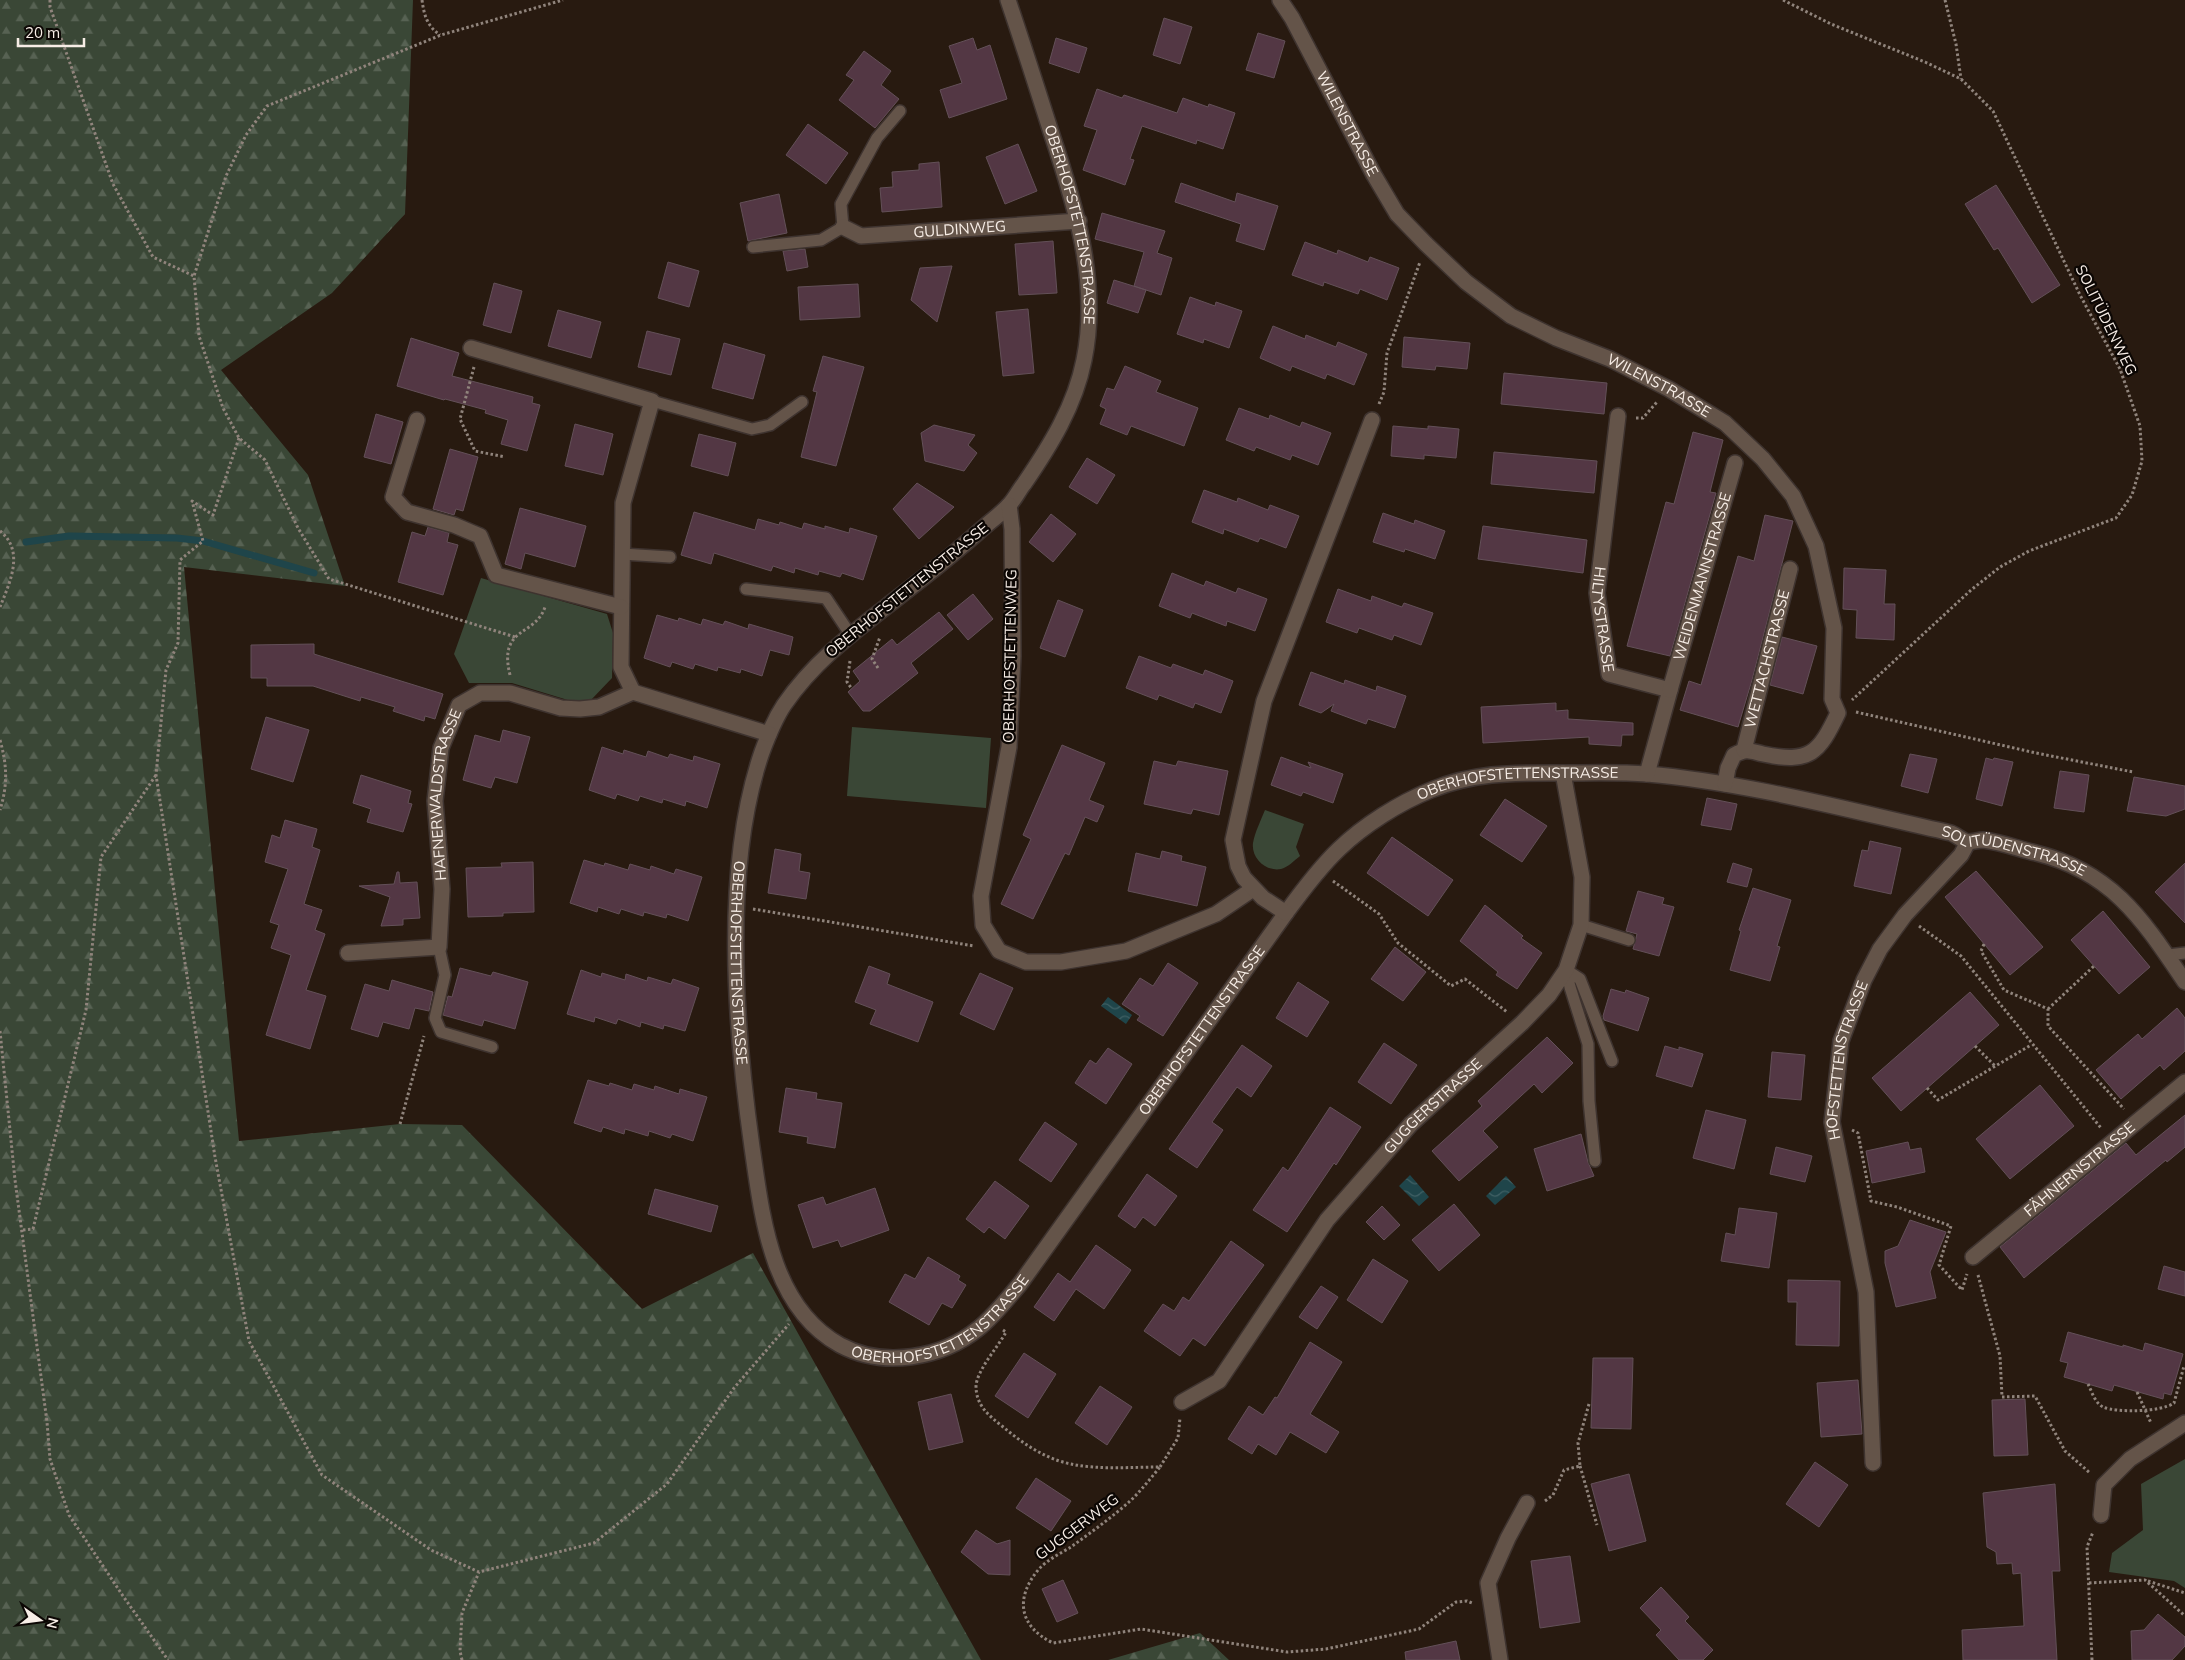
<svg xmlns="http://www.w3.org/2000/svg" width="2185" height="1660" font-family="Mulish,sans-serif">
  <defs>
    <pattern id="forest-firs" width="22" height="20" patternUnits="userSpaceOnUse" patternTransform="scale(1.25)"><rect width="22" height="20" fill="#3a4736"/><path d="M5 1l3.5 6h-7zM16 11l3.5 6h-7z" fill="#576253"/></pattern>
    <pattern id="water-waves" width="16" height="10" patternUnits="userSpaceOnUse" patternTransform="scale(1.25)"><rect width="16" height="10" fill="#1f454a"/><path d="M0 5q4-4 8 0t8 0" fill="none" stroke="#406064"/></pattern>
  </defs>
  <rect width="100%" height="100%" fill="#281a10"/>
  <path fill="url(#forest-firs)" d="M0,0h413l-8,214 -73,79 -111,77 87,105 37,111 -161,-19 55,574 161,-17 62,1 180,184 111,-56 228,407h-981z
    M1200,1633l29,27h-121z"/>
  <path fill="#3a4736" d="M481,578l126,36 6,19 -1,45 -22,23h-19l-59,-18h-43l-15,-29z
    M852,727l139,11 -5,70 -139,-12z
    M1265,810l39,14 -8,23 4,9c-5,4 -13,12 -19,13 -15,3 -30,-11 -28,-26 2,-11 8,-23 12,-33z
    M2185,1459v129l-11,-7 -65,-9 3,-19 31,-23 -2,-46z"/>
  <path fill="url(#water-waves)" d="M1108,997l24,18 -6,9 -25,-18z
    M1410,1175l19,22 -10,9 -20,-20z
    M1506,1176l10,11 -21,18 -9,-9z"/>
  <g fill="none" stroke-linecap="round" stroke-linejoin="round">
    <path stroke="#1f454a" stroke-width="7" d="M26,542l43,-6 108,2 26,3 111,32"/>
  </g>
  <path fill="#533744" stroke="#635058" d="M1164,18l28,9 -12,37 -27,-9z
    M1258,33l27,8 -11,37 -28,-8z
    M973,38l4,12 13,-5 17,54 -58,19 -9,-28 22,-7 -13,-37z
    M1056,38l31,10 -8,25 -30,-10z
    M864,51l27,20 -10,14 18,14 -24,29 -36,-28 15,-20 -8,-5z
    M1097,89l25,9 2,-3 53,18 6,-15 25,9 1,-3 26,9 -12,36 -26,-9 -1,4 -54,-18 -12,33 4,1 -9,25 -42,-15 14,-40 -13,-4z
    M808,124l40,29 -22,31 -40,-29z
    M1018,144l19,47 -32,13 -19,-47z
    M939,162l3,45 -60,5 -2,-24 13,-1 -1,-15 27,-2v-6z
    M1181,183l54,19 2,-9 41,13 -14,44 -28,-9 5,-17 -66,-22z
    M1996,185l64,100 -28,18 -34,-55 -4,2 -29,-46z
    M779,194l8,39 -39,8 -8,-38z
    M1102,213l63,18 -8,22 15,5 -11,37 -27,-9 10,-34 -49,-13z
    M1053,241l4,52 -38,2 -4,-51z
    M1305,242l32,12 1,-4 30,12 2,-5 29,11 -12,32 -27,-11 -2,5 -34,-12 -1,4 -31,-11z
    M805,249l3,18 -21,4 -4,-20z
    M668,262l31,9 -10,36 -31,-9z
    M952,266l-15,56 -26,-22 9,-32z
    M1114,280l32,10 -8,23 -31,-10z
    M494,283l28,8 -11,42 -28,-8z
    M858,284l2,33 -60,3 -2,-33z
    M1190,297l25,9 1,-4 26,9 -13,37 -25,-9 -1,4 -26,-9z
    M1028,309l6,64 -31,3 -7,-64z
    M558,310l43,12 -10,36 -43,-12z
    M1273,326l32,13 1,-4 30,12 2,-5 29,12 -13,31 -27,-11 -2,5 -33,-13 -2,5 -30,-13z
    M647,331l33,8 -9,36 -33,-8z
    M1404,337l66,6 -3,26 -31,-3 -1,4 -33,-3z
    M411,338l48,15 -7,23 81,21 -1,6 8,2 -13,46 -26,-7 7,-24 -23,-7 1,-3 -41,-11 -1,1 -47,-14z
    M724,343l41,12 -12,44 -41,-11z
    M823,356l41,11 -28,99 -35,-9 16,-65 -4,-1z
    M1125,366l36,15 -5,11 42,16 -14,38 -53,-20 -4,9 -27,-11 6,-15 -6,-3 7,-18 7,2z
    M1504,373l103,10 -3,31 -103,-10z
    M1239,408l30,11 1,-4 30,12 2,-5 29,11 -13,32 -26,-10 -2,5 -34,-13 -2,4 -28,-11z
    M376,414l27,8 -12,42 -27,-7z
    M575,424l38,10 -10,41 -38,-9z
    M934,425l41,10 -7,10 9,8 -13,18 -39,-10 -4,-28z
    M1393,426l35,3v-3l31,3 -3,29 -32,-3v4l-33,-3z
    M1693,432l30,8 -13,52 6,1 -46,163 -43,-10 39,-144 8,2z
    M699,434l37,9 -8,33 -37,-10z
    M450,449l28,8 -15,54 -7,-2 -2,6 -21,-6z
    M1494,452l103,9 -3,32 -103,-9z
    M1087,458l28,17 -18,29 -28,-17z
    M917,483l37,24 -35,32 -26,-30z
    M1204,490l33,12 1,-4 30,12 2,-5 29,11 -13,32 -26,-10 -2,4 -34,-13 -1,5 -31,-12z
    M520,508l66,18 -11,41 -50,-14 -4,16 -16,-5z
    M694,512l61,18 3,-11 21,6 1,-3 22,7 2,-6 21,6v-3l24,7 1,-5 27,8 -14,44 -21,-7 -2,4 -21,-6 -1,4 -23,-7 -1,5 -21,-7 -2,5 -57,-18 -3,11 -30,-9z
    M1383,513l31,11 1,-4 30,11 -10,28 -30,-10 -1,3 -31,-10z
    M1051,514l25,20 -23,28 -24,-20z
    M1765,515l28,6 -41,159 -14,47 -58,-17 9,-29 12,4 37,-129 16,5z
    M1483,526l104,14 -4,33 -105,-14z
    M428,527l21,6 -2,9 11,3 -15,50 -45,-13 14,-50 13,4z
    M1844,568l42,2 -2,34h11l-1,36 -38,-2 1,-28 -14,-1z
    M1172,573l32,13 2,-5 30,12 2,-5 29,11 -12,32 -28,-10 -1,5 -34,-13 -2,5 -31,-12z
    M1338,589l33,12 1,-5 30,11 2,-4 29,10 -12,32 -27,-10 -2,5 -33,-12 -2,5 -31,-11z
    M973,594l20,25 -25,21 -21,-25z
    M1058,600l25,10 -18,47 -25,-9z
    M939,612l14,17 -42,34 7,10 -48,38h-7l-15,-19 12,-11 -7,-10 39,-32 5,6z
    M657,615l21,6 1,-3 22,7 2,-6 20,6 2,-4 23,8 1,-5 44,13 -4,18 -19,-5 -8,26 -21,-7 -1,4 -22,-6 -1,4 -22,-7 -2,5 -21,-7 -2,5 -26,-9z
    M1782,637l35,9 -14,48 -33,-9z
    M314,644v10l129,40 -8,25 -10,-3 -1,5 -31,-10 2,-4 -34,-10 -1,4 -47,-15h-46v-8h-16v-33z
    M1139,656l32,12 2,-4 30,11 2,-5 28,11 -12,32 -26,-10 -2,5 -34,-13 -2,5 -31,-12z
    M1311,672l33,12 1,-4 31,11 1,-5 29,10 -11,32 -27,-9 -2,5 -35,-13 3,-7 -13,9 -22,-8z
    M1556,703v8l12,-1v9l65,4v12h-11l-1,11 -32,-2v-7l-106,6 -2,-36z
    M266,717l43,13 -16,52 -42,-13z
    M503,730l27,7 -13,46 -22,-6 -4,11 -28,-8 12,-45 25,7z
    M1062,745l43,18 -16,37 15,6 -7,16 -12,-5 -16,38 -4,-2 -32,66 -32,-15 30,-65 -8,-4z
    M602,747l21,7 1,-4 22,7 2,-6 20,7 2,-4 23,7 1,-5 26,8 -13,44 -21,-7 -1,5 -22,-7 -1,4 -22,-7 -2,5 -21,-7 -2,5 -26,-9z
    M1910,754l27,5 -9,34 -27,-7z
    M1281,757l30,11 -3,-6 35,12 -10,29 -30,-11 -2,4 -30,-11z
    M1986,758l7,2 1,-2 19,4 -11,44 -26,-7z
    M1154,761l22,5 2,-5 50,10 -9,44 -26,-6 -2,5 -47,-10z
    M2060,771l29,4 -5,37 -30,-4z
    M361,775l50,16 -3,12 4,1 -9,28 -36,-10 4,-13 -18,-6z
    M2134,777l51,9v23l-19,7 -39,-5z
    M1707,798l30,6 -6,26 -30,-5z
    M1505,799l42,27 -25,36 -42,-27z
    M285,820l32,9 -5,18 8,3 -16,54 18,6 -7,20 10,4 -19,56 20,6 -16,53 -44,-14 25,-80 -20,-7 8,-23 -9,-3 18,-53 -23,-7 7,-27 8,3z
    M1392,837l61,43 -25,36 -61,-43z
    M1870,841l31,7 -10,46 -37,-8 8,-36 6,1z
    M775,849l26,5 -2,17 11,2 -4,26 -38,-6z
    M1162,851l20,5 -1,5 25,6 -9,39 -69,-15 8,-38 24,6z
    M584,860l20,6 1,-3 23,7 2,-6 20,6 1,-4 23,8 2,-5 26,8 -14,44 -21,-7 -1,4 -22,-6 -1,4 -22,-7 -2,5 -21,-7 -1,5 -27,-9z
    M533,862l1,50 -31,1v3l-35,1 -2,-49 36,-1 -1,-4z
    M1733,863l19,6 -5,18 -20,-5z
    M2185,863v60l-30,-31z
    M1976,871l67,76 -33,28 -65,-78z
    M397,872h2l1,11 17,-1 3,36 -17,1v6l-22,1 9,-29 -31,-11 35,-2z
    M1753,888l38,12 -14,46 3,1 -10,34 -40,-11 11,-39 -2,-1z
    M1638,891l26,7 -2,6 12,3 -15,49 -26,-7 4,-15 -11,-3z
    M1485,905l38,31 -2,2 21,15 -25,36 -21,-14 2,-3 -38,-31z
    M2103,911l47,56 -31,27 -48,-54z
    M1395,947l31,25 -23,29 -32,-22z
    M1168,963l30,20 -35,53 -26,-16 3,-4 -18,-12 18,-26 13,8z
    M869,966l21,8 -3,10 46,18 -15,40 -48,-18 6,-14 -21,-8z
    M460,968l31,8 2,-4 35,10 -13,47 -31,-9 -2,6 -39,-11 5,-19 4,1z
    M581,970l20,7 1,-4 23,7 1,-6 21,7 1,-4 23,7 2,-5 26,9 -14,43 -21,-6 -1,4 -22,-7 -1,5 -22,-8 -2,5 -21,-7 -1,5 -27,-8z
    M980,973l33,15 -19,42 -34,-16z
    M392,980l41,12 -4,19 -14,-3 -6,21 -26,-7 -5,15 -27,-8 14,-45 24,7z
    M1298,982l31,20 -22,35 -31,-19z
    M1611,989l14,4 1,-3 23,8 -11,33 -34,-11 -1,-4z
    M1970,992l29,33 -98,86 -29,-33z
    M2177,1008l8,10v33l-21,19 -4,-5 -39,34 -25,-29 42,-36 4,5z
    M1547,1037l26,26 -31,30 -8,-9 -51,47 15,16 -39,34 -27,-30 50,-45 -4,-5z
    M1384,1043l33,22 -26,39 -33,-22z
    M1242,1045l30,21 -21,31 -14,-10 -25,35 11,8 -26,38 -28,-19z
    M1665,1046l14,4v-3l24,7 -11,33 -36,-11z
    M1108,1048l24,16 -26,40 -31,-21 15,-23 6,4z
    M1772,1052l33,3 -4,45 -33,-3z
    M588,1080l21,6 1,-3 22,7 2,-6 20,6 1,-4 24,8 1,-5 27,8 -14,44 -21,-7 -2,4 -21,-7 -1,5 -23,-7 -1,5 -21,-7 -2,5 -27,-9z
    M2040,1085l34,41 -64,53 -34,-40z
    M786,1088l31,5 -1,6 26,4 -7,45 -28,-5 1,-6 -29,-5z
    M1330,1107l31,20 -25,38 -2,-2 -47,69 -34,-22 30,-43 5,4z
    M1706,1110l40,10 -12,49 -41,-11z
    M2185,1115v32l-18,15 -1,-2 -142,118 -24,-31 126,-104 10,12z
    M1045,1122l32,22 -26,38 -32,-22z
    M1581,1134l7,28 6,14 -47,15 -13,-42z
    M1908,1142l2,8 11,-2 4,24 -53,11 -6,-32z
    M1776,1147l36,9 -7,26 -35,-8z
    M1147,1174l30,22 -22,30 -12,-9 -8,11 -17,-12z
    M995,1181l34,25 -24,33 -16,-12 -5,6 -18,-14z
    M875,1188l14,42 -48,17 -3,-7 -25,8 -15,-43 25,-8 3,8z
    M655,1189l63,17 -7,26 -63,-18z
    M1454,1204l26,31 -41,36 -27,-31z
    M1382,1206l18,19 -16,15 -18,-18z
    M1739,1208l38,5 -8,55 -48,-7 5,-28 9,2z
    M1910,1220l36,12 -16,40 6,26 -40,9 -11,-44v-12l13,-5z
    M1231,1241l33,24 -59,81 -12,-8 -13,18 -36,-25 19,-27 11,7 9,-14 6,4z
    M1096,1245l35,25 -27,39 -28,-20 -22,32 -20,-14 24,-34 12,9z
    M928,1257l32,19 -2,4 8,5 -14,23 -10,-5 -13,22 -40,-23 16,-28 10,5z
    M1373,1259l35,22 -26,42 -35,-23z
    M2164,1266l21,6v24l-27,-7z
    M1788,1280l52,1 -1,65 -43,-1 1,-43h-9z
    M1321,1286l17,11 -21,32 -18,-12z
    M2068,1332l55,15v-2l20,6 2,-8 38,11 -12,41 -7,-2 -1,6 -49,-14 -2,6 -48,-14 4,-14 -8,-2z
    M1310,1342l32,20 -32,52 29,18 -13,21 -36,-21 -14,23 -18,-11 -6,10 -24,-15 21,-33 14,9 12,-18 2,1z
    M1024,1353l32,21 -28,44 -33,-22z
    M1593,1358h40l-2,71 -40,-1z
    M1858,1380l4,54 -41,3 -4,-54z
    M1100,1386l32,21 -25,38 -32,-22z
    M951,1394l12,48 -34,8 -11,-48z
    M2025,1399l3,56 -34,1 -2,-56z
    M1815,1462l33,23 -29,42 -33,-23z
    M1629,1474l17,67 -37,10 -18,-67z
    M1036,1478l35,23 -20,30 -35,-23z
    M2055,1484l5,87h-8l5,89h-94l-1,-30 62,-4 -3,-53 -8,1 -1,-11 -15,1 -1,-12 -9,-5 -4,-54z
    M976,1530l21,14 13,-4v35l-22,-1 -27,-22z
    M1570,1556l10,66 -40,6 -9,-67z
    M1063,1580l15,33 -21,9 -15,-33z
    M1661,1587l28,30 -4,4 28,29 -10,10h-24l-23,-25 5,-5 -21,-22z
    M2158,1614l27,23v9l-13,14h-40l-1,-29 13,-1z
    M1456,1641l4,19h-54l-1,-8z"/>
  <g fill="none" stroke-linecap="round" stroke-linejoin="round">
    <g stroke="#3e332f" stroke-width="14">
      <path id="lane" d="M753,247l68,-7 22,-13 -2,-23 36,-66 23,-27
        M652,401l100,28 18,-4 32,-23
        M622,554l48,3
        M746,589l80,9 24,36
        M1581,925l48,15
        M439,947l6,28 -10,43 6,14 51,15
        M2168,955l17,-2
        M1566,970l4,17 18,57 1,57 6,60
        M1566,970l14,9 32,82"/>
    </g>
    <g stroke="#3e332f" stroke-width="18">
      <g id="street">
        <path id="s1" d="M1008,0c15,44 29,88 43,132 24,72 49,151 33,228 -9,46 -34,86 -60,124 -5,6 -9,15 -15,21 -7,8 -17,15 -26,23 -28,25 -57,48 -87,71 -41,32 -82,62 -112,106 -10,15 -16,31 -22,47 -40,116 -27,275 -10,395 10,69 19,160 88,198 43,23 101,14 139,-17 15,-12 28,-29 41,-44l266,-371c16,-22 33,-45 53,-64 25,-24 60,-46 92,-59 44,-18 83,-17 130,-17 28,0 58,-1 86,1 103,9 204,37 304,59 5,2 12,8 17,9 5,0 10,-2 15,-2 18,2 36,9 53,13 77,19 107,67 149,129"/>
        <path id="s2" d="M1280,0l12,18 82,157 23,39 29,30 40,38 45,34 45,22 54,21 59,30 56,34 38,36 30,37 23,50 18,82 -2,71 6,14c-19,40 -28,51 -75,41 -13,-3 -16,-6 -29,1l-6,13 -3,16"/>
        <path id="s3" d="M843,227l18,9 218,-15"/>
        <path d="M471,348l181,53 -29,102 -2,164 12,25"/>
        <path id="s4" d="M1618,416l-21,177 12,81 61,16 -23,84"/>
        <path d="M417,420l-24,77 14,15 47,13 26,11 16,39 125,32"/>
        <path d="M1009,505l3,24 1,127 -4,91 -28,149 2,29 16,26 27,11h35l65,-11 90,-37 37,-25"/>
        <path id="s5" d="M1670,690l65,-227"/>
        <path id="s6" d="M1744,750l46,-181"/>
        <path d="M1286,913l-23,-15 -19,-20 -6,-12 -5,-26 31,-139 108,-281"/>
        <path id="s7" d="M348,953l91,-6 3,-58 -7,-88 6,-53 18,-43 21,-12h30l51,15 19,1 19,-2 34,-15 136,42"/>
        <path id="s8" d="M1973,1257l212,-175"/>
        <path id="s9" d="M1182,1402l37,-21 108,-161 84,-96 111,-101 27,-28 17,-25 15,-45 1,-48 -19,-104"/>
        <path id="s10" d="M1873,1463l-7,-171 -34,-170 9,-81 23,-61 16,-31 25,-34 56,-60 7,-13"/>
        <path d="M2101,1515l3,-30 26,-26 55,-36"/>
        <path d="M1500,1660l-12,-77 20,-45 19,-35"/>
      </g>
    </g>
    <path stroke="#90847c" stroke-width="3" stroke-dasharray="2.5 2.5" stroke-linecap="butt" d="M50,0v7l63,177 40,73 41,19
      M422,0c2,15 5,26 18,35
      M1783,0l48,24 94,38 36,17 32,32 87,184 40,74 20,57 2,35 -10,34 -16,23 -87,33 -29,16 -29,23 -119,110
      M1945,0l11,44 5,35
      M474,367l-14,52 15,32 30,6
      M1379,404l5,-12 3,-39 33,-91
      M1636,418h7l14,-16
      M239,438l-26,77 -21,-14 11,40 -23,19 -2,83 -12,27 -10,105 59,382 34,184 73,134 109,75 48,22 115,-29 73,-59 67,-96 55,-64
      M0,531c25,20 10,51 0,76
      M515,637l-186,-58 -31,-51 -33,-68 -26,-22 -16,-30 -24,-72 -5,-60 32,-100 20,-41 21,-29 174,-71 122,-35
      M850,661l-3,21 5,7
      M878,668l-6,-9 8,-22
      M510,675c-12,-49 25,-38 35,-68
      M1856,712l180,41 97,19
      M0,740c7,25 8,44 0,70
      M1333,881l46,33 19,29 53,43 14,-7 42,33
      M753,909l221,37
      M1919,926l42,30 140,172
      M1984,944l-3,7 23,39 44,19v17l76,83
      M2048,1009l46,-43
      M0,1031l15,149 32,242 3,37 19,56 54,81 45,64
      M1975,1046l20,20
      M1927,1088l11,12 93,-55
      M400,1124l24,-88
      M1852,1130l6,3 13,68 26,6 54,19 -12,39 23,25 5,-16
      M23,1230l10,-1 53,-219 15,-153 55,-82
      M1978,1275l22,81 2,41 33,-1 30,55 25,22
      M1003,1330l3,2c-8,15 -29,38 -30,54 0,19 12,29 26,40 20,17 43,33 69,38 27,6 61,3 89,3 -10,12 -20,25 -31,35 -18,16 -39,31 -58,45 -10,6 -24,13 -32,22 -24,28 -21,57 14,74l88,-14 146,23 39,-3 93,-20 37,-27 11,-1 5,2
      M2088,1384c4,8 7,19 15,23 14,6 59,5 71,-4l10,-37
      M2137,1392l14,31
      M1580,1466l17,59
      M1160,1467l18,-29 2,-20
      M1545,1501l8,-6 11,-25 16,-4 -2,-23 11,-39
      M2148,1581l37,12
      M2089,1583l56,-3 40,36
      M462,1660l-2,-9 2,-38 17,-41
      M2092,1660l-5,-113 6,-15"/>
    <use href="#lane" stroke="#645449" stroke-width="11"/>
    <use href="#street" stroke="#645449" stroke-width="15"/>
  </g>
  <g text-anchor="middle" stroke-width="4.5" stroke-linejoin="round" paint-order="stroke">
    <g font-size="15" fill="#f7ede6" stroke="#0c0704">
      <text dy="5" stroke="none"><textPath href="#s2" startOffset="141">WILENSTRASSE</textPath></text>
      <text dy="5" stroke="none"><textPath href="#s1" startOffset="234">OBERHOFSTETTENSTRASSE</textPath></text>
      <text dy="5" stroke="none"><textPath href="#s3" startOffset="119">GULDINWEG</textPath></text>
      <text transform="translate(2106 320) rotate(64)" y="5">SOLITÜDENWEG</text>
      <text dy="5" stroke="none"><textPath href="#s2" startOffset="561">WILENSTRASSE</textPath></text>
      <text dy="5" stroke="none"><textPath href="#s5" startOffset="118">WEIDENMANNSTRASSE</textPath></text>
      <text transform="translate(907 590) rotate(-39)" y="5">OBERHOFSTETTENSTRASSE</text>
      <text dy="5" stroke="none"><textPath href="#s4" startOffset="205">HILTYSTRASSE</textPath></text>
      <text transform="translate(1010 656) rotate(-89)" y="5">OBERHOFSTETTENWEG</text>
      <text dy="5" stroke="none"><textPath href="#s6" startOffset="94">WETTACHSTRASSE</textPath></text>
      <text dy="5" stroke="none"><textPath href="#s1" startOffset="2459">OBERHOFSTETTENSTRASSE</textPath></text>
      <text dy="5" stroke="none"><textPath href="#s7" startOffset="245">HAFNERWALDSTRASSE</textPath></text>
      <text dy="5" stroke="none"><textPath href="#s1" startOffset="2966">SOLITÜDENSTRASSE</textPath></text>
      <text dy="5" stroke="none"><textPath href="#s1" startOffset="1104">OBERHOFSTETTENSTRASSE</textPath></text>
      <text dy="5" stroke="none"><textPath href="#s1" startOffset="2034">OBERHOFSTETTENSTRASSE</textPath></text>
      <text dy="5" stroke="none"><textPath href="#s10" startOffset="408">HOFSTETTENSTRASSE</textPath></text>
      <text dy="5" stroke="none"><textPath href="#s9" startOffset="392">GUGGERSTRASSE</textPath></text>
      <text dy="5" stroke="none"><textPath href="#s8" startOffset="138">FÄHNERNSTRASSE</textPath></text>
      <text dy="5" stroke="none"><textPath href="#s1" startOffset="1629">OBERHOFSTETTENSTRASSE</textPath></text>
      <text transform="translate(1077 1527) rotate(-37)" y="5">GUGGERWEG</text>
    </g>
  </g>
  <g transform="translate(40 1620) rotate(104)" stroke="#0c0704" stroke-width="4" paint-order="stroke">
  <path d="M0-4L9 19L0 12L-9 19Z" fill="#f7ede6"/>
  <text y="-8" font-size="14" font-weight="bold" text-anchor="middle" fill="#f7ede6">N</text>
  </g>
  <path d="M18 38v8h66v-8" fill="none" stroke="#f7ede6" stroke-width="2.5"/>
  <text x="25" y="38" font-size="15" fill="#f7ede6" stroke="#0c0704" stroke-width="4" paint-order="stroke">20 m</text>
</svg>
